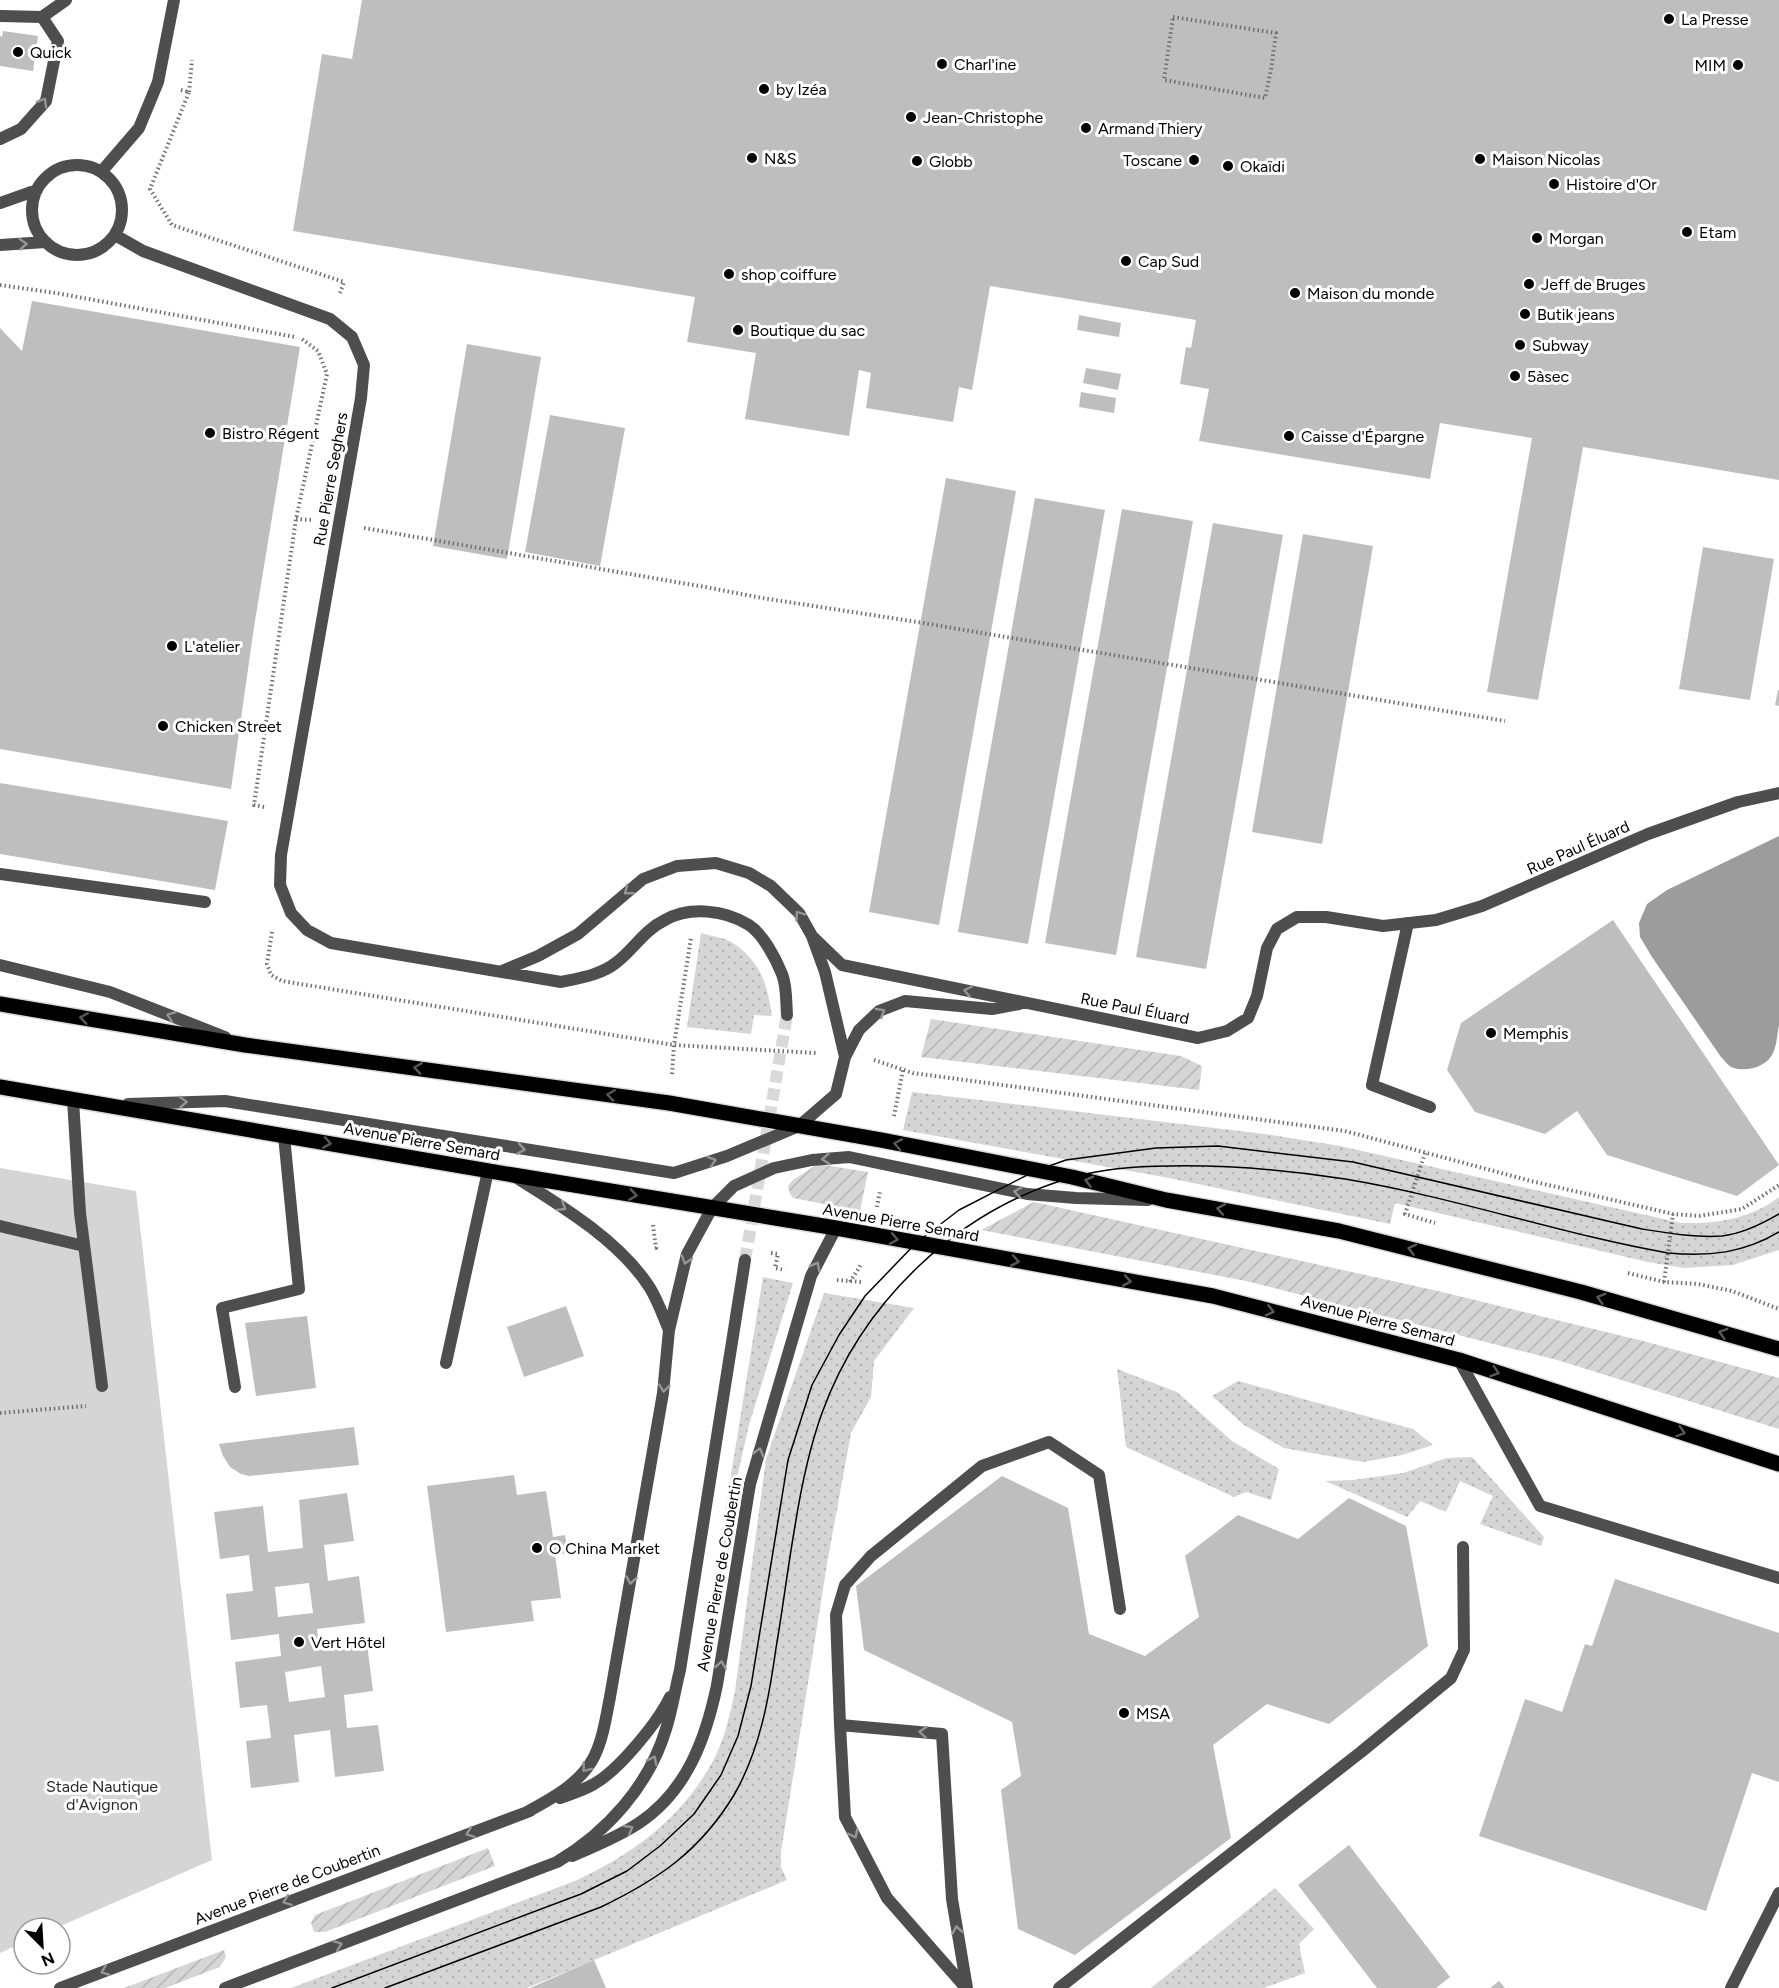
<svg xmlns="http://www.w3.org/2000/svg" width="1779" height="1988" font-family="Figtree,sans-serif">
  <defs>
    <pattern id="grass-dots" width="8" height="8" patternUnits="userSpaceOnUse" patternTransform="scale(1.5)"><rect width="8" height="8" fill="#d5d5d5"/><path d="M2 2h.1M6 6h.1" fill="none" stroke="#b5b5b5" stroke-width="1.8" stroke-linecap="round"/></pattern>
    <pattern id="garden-furrows" width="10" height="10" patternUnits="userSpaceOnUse" patternTransform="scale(1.5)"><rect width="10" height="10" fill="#d5d5d5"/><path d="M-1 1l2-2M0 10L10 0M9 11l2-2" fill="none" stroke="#b5b5b5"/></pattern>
  </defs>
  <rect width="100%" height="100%" fill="#fff"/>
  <path fill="url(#grass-dots)" d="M701,933c9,3 23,4 32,10 28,19 34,41 39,73l-18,-1 -3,19 -64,-7z
    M912,1092l353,42 75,12 341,77c36,1 69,-4 98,-26v53l-46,15 -49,3 -36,-6 -253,-59 -5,21 -221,-46 -266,-48z
    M763,1277l30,6 -44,142 -13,57 -10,61h-6z
    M824,1293l90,15 -40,53 -3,36 -20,36 -24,131 -46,288v15l6,13 -260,108h-236l284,-107c60,-28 109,-64 140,-124 10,-20 15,-43 20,-66l31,-232z
    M1117,1369l60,23 55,49 47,28 -8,31 -25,-8 -12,5 -108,-50z
    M1238,1381l175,48 20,16 -31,10 -39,7 -79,-14 -40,-23 -32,-29z
    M1472,1457l72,80 -3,9 -61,-22 13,-28 -33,-15 -14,31 -26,-11 -13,16 -82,-36 28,-1 50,-7 44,-15z
    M1275,1888l39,41 -15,15 6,29 -41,15h-113z"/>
  <path fill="#d5d5d5" d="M0,1168l136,23 76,669 -156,68h-32v14l-24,11z"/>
  <path fill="url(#garden-furrows)" d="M931,1019l250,37 21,10 -3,24 -278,-33z
    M818,1164l50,8 -8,39 -67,-13 -3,-4 -2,-8 5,-6z
    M1034,1202l404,89 209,51 132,36v51l-222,-69 -311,-79 -265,-51z
    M488,1848l7,18 -170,66h-11l-3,-9 4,-8z
    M224,1950l2,7 -6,10 -55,21h-41z"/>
  <path fill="#9c9c9c" d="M1779,836v189c-2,9 -2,20 -6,28 -6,14 -28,20 -42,14 -3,-2 -7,-7 -10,-10l-69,-100 -12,-20 -1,-14 8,-19 20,-14z"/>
  <path fill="#bebebe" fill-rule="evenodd" d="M362,0h1417v480l-196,-33 -45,253 -51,-8 45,-254 -92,-15 -10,56 -231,-38 10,-52 -29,-5 6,-37 5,1 5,-28 -206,-34 -18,104 -13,-3 -6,35 -87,-14 5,-35 -12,-3 -10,66 -104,-17 11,-66 -69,-11 8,-45 -402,-66 29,-177 30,5z
    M3,31l35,5 -5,35 -33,-5v-30l2,1z
    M32,301l268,46 -46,280 -23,162 -231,-40v-421l22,23z
    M1079,315l42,8 -2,14 -42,-7z
    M467,344l74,13 -34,202 -74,-13z
    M1086,368l35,6 -3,16 -35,-7z
    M1081,392l35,6 -2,15 -35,-6z
    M550,415l75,13 -25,138 -75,-14z
    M946,478l70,13 -77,434 -70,-13z
    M1035,498l70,12 -77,434 -70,-12z
    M1122,509l71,12 -77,434 -71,-12z
    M1213,523l70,12 -77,434 -70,-12z
    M1303,534l70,12 -51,298 -70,-12z
    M1703,547l71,12 -24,141 -71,-11z
    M1778,690h1v16l-4,-1z
    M0,783l228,38 -13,69 -215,-36z
    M1613,920l166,245 -42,31 -130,-41 -30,-44 -32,23 -70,-22 -28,-42 14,-47z
    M566,1306l18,50 -60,21 -17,-50z
    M307,1316l9,72 -60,8 -11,-73z
    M354,1427l5,38 -110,11 -8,-2 -11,-7 -7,-11 -4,-12z
    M514,1475l3,20 29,-4 7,46 12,-2 3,18 -13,2 6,43 -30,3 3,20 -88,11 -19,-146z
    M1002,1476l66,32 21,126 56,22 54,-39 -14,-61 53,-41 60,24 51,-41 57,28 22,120 -99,78 -62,-20 -54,41 18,93 -156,117 -57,-26 -17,-139 20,-14 -9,-54 -148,-72 -8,-64z
    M347,1493l7,48 -30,4 4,36 31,-5 6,47 -48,6 3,21 47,-6 6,47 -29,4 3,33 31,-3 6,46 -49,6 -5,-47 -36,5 5,47 -48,6 -5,-47 25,-3 -4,-33 -27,3 -5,-46 46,-6 -2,-22 -48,6 -5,-46 27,-3 -4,-36 -29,4 -6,-47 49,-6 5,46 35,-4 -4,-48zM309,1583l4,30 -35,4 -3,-30zM321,1666l4,31 -36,5 -4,-30z
    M1615,1579l164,54v149l-27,-9 -46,138 -227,-75 46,-137 37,13 23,-68 7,2z
    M1349,1845l101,132 -14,11h-59l-79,-103z
    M594,1960l12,28h-76z
    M1499,1981l6,7h-15z"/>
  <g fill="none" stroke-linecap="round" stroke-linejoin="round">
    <path stroke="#d9d9d9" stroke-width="12" stroke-dasharray="12 6" stroke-linecap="butt" d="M745,1260l42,-245"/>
    <g stroke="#dbdbdb" stroke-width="18">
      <path id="primary" d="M0,1004l245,41 424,58 212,37 191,37 94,23 173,31 242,61 198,57
        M0,1087l513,88 323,53 377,68 246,64 320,104"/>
    </g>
    <path stroke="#707070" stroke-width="4" stroke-dasharray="1.5 3" stroke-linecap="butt" d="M1173,17l103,16 -5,37 -6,28 -101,-18z
      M181,90l8,2 -39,97 22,36 172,57 -4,11
      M189,92l3,-32
      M0,285l56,8 239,44
      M296,519l16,1
      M364,528l341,59 57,11 149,23 594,100
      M264,807l-10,-2 42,-286 31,-145 -9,-23 -16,-12
      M272,932l-5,32 4,11 11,6 392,64 142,8
      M874,1060l39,13 432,58 186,50 142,33 26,2 43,-7 37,-24
      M672,1074l2,-29 17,-107
      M894,1116l9,-46
      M1425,1153l-20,61 30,9
      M877,1207l3,-16
      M653,1225l3,23h-3
      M771,1253l7,1 -3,14 10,2
      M1628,1273l36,9 34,2 34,7 47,18
      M837,1280l25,2
      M850,1282l12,-19
      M1664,1282l9,-68
      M0,1413l86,-7"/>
    <path stroke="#4e4e4e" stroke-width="12" d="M0,16l42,1 24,-17
      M0,139l21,-10 25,-28 12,-60 -16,-24
      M0,874l205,28
      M1408,923l-36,162 58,22
      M73,1100l7,113 22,173
      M0,1226l84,20
      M1459,1360l81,146 239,72
      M446,1363l42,-192
      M235,1387l-13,-79 77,-19 -15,-153
      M840,1725l-4,-110 9,-30 26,-29 111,-90 67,-24 50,33 21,134
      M572,1856c23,-10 46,-19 67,-33 48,-32 67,-85 78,-138l33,-201 61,-208 25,-48
      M966,1988l-79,-90 -42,-81 -5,-92 102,9 10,165 15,89
      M1059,1988l302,-236 90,-74 13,-28 -1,-103
      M1731,1988l48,-95"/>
    <path stroke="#4e4e4e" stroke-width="12" d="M32 210a45 45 0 1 1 90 0a45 45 0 1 1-90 0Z
      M102,171l37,-43 19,-46 16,-82
      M0,203l37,-13
      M115,235l28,16 187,68 22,18 12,28 -3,33 -80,457 -1,30 11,28 16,17 24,13 230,39c19,-4 40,-7 56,-20 17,-13 27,-32 48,-42 25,-14 60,-10 84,5 14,9 27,34 33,49 5,12 4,28 5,41
      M0,245l46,-3
      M0,965l110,27 115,45
      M502,971l36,-15 40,-22 65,-55 34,-13 39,-3 33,10 22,13 28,27 13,23 30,29 356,73 29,-7 21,-13 9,-22 10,-48 10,-19 20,-12h29l57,9 53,-6 46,-14 166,-72 90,-32 41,-9
      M845,1057l14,-27 20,-19 26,-10 87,8 27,-5
      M128,1104l97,-3 449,72 53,-17 72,-30 37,-32 9,-37 -20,-85 -12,-33
      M517,1178c45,28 104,64 133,110 8,13 13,28 19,42
      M560,1798c11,-4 24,-8 34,-14 25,-14 64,-62 76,-87
      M525,1813c26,-14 55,-29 69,-56 9,-18 12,-40 16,-60l53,-304 6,-63 18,-76 25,-46 22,-22 40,-18 38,-8 37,-3 178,37 49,4 72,2
      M60,1988l470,-177
      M225,1988l332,-126c50,-30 92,-76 109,-133 6,-19 9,-39 14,-59l65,-410"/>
    <use href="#primary" stroke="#000" stroke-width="15"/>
    <path stroke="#000" stroke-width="1.5" d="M332,1988l249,-94 46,-23 33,-25 34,-32 27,-39 17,-39 13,-50 37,-226 24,-75 27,-50 26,-39 51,-53 43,-33 76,-39 31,-11 90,-12 62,-2 135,16 289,67c25,4 54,9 80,7 20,-2 40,-12 57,-22
      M385,1988l216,-81c58,-28 99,-56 133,-112 26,-45 35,-97 42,-147 7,-41 12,-82 19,-122 6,-38 14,-77 27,-113 40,-111 135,-202 248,-235 31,-9 67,-12 99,-12 59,-1 119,4 176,13 109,18 215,55 323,74 41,4 76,0 111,-21"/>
  </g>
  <defs><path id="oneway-chevron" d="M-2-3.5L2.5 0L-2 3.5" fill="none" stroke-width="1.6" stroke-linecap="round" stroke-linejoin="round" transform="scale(1.5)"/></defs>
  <g stroke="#959595">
    <use href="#oneway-chevron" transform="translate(43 102) rotate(-60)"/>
    <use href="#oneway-chevron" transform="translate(23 244) rotate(-4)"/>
    <use href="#oneway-chevron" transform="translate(628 891) rotate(142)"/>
    <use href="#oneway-chevron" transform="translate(799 915) rotate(-126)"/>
    <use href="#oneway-chevron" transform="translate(968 991) rotate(-168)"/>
    <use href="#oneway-chevron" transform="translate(881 1012) rotate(-31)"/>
    <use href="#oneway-chevron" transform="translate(171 1016) rotate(-159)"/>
    <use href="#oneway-chevron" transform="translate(183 1102) rotate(-2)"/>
    <use href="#oneway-chevron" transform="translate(521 1149) rotate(9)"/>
    <use href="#oneway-chevron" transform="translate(826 1159) rotate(176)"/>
    <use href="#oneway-chevron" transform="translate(712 1161) rotate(-18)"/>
    <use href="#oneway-chevron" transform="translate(1018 1192) rotate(-171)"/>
    <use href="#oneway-chevron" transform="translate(562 1207) rotate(32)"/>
    <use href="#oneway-chevron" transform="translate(686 1260) rotate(107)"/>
    <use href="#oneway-chevron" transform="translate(816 1266) rotate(-62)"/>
    <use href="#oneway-chevron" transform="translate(664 1388) rotate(96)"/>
    <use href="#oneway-chevron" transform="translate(759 1452) rotate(-74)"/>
    <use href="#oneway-chevron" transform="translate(631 1580) rotate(100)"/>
    <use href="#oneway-chevron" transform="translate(721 1665) rotate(-81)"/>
    <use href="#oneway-chevron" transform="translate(923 1732) rotate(-175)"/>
    <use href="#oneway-chevron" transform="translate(653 1760) rotate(-63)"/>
    <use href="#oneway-chevron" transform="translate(586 1768) rotate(128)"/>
    <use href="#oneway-chevron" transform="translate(629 1829) rotate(-30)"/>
    <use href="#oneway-chevron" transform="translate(470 1833) rotate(160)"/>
    <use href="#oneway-chevron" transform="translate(854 1834) rotate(63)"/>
    <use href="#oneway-chevron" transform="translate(287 1901) rotate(160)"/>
    <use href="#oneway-chevron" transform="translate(957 1930) rotate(-99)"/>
    <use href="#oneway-chevron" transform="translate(338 1945) rotate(-21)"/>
    <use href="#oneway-chevron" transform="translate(105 1971) rotate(159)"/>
  </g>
  <g stroke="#595959">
    <use href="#oneway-chevron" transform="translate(84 1018) rotate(-171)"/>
    <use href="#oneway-chevron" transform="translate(418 1068) rotate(-172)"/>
    <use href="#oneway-chevron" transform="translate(611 1095) rotate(-172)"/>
    <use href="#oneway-chevron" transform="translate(327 1143) rotate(10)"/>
    <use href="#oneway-chevron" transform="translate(898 1144) rotate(-169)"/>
    <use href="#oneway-chevron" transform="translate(1089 1181) rotate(-166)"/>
    <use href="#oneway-chevron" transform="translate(633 1195) rotate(9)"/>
    <use href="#oneway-chevron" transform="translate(1221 1209) rotate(-170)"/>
    <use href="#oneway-chevron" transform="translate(894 1239) rotate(11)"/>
    <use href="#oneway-chevron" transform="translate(1412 1249) rotate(-166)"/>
    <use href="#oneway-chevron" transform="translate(1015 1261) rotate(10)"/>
    <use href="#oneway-chevron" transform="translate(1127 1281) rotate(10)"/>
    <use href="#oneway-chevron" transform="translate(1601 1298) rotate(-164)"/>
    <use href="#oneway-chevron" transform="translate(1270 1311) rotate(14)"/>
    <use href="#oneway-chevron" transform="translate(1723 1333) rotate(-164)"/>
    <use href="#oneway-chevron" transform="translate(1495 1372) rotate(18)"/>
    <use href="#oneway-chevron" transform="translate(1681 1432) rotate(18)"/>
  </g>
  <g fill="#000" stroke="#fff" stroke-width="2">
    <circle cx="1669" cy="19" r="6"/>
    <circle cx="18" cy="52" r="6"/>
    <circle cx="942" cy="64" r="6"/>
    <circle cx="1738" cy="65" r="6"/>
    <circle cx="764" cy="89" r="6"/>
    <circle cx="911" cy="117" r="6"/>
    <circle cx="1086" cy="128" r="6"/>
    <circle cx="752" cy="158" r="6"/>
    <circle cx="1480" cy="159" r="6"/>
    <circle cx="1194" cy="160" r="6"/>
    <circle cx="917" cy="161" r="6"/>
    <circle cx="1228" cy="166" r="6"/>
    <circle cx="1554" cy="184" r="6"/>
    <circle cx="1687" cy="232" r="6"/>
    <circle cx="1537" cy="238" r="6"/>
    <circle cx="1126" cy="261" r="6"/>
    <circle cx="729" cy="274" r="6"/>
    <circle cx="1529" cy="284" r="6"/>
    <circle cx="1295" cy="293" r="6"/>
    <circle cx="1525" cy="314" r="6"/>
    <circle cx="738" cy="330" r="6"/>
    <circle cx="1520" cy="345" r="6"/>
    <circle cx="1515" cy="376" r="6"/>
    <circle cx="210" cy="433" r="6"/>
    <circle cx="1289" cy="436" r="6"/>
    <circle cx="172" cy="646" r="6"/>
    <circle cx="163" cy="726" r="6"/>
    <circle cx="1491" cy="1033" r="6"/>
    <circle cx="537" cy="1548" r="6"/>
    <circle cx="299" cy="1642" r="6"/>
    <circle cx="1124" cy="1713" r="6"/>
  </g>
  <g text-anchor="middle" stroke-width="6" stroke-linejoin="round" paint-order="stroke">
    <g font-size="16" fill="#000" stroke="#fff" text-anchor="start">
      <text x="1681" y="25">La Presse</text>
      <text x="30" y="58">Quick</text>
      <text x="954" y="70">Charl'ine</text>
      <text x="1726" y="71" text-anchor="end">MIM</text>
      <text x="776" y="95">by Izéa</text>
      <text x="923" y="123">Jean-Christophe</text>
      <text x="1098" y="134">Armand Thiery</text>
      <text x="764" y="164">N&amp;S</text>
      <text x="1492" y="165">Maison Nicolas</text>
      <text x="1182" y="166" text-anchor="end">Toscane</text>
      <text x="929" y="167">Globb</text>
      <text x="1240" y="172">Okaïdi</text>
      <text x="1566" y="190">Histoire d'Or</text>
      <text x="1699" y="238">Etam</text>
      <text x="1549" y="244">Morgan</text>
      <text x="1138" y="267">Cap Sud</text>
      <text x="741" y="280">shop coiffure</text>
      <text x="1541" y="290">Jeff de Bruges</text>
      <text x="1307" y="299">Maison du monde</text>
      <text x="1537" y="320">Butik jeans</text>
      <text x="750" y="336">Boutique du sac</text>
      <text x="1532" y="351">Subway</text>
      <text x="1527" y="382">5àsec</text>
      <text x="222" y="439">Bistro Régent</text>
      <text x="1301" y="442">Caisse d'Épargne</text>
      <text x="184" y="652">L'atelier</text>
      <text x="175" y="732">Chicken Street</text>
      <text x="1503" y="1039">Memphis</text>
      <text x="549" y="1554">O China Market</text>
      <text x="311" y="1648">Vert Hôtel</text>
      <text x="1136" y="1719">MSA</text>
    </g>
    <g font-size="16" fill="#000" stroke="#fff">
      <text transform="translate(330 479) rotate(-80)" y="6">Rue Pierre Seghers</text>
      <text transform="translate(1578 847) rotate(-24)" y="6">Rue Paul Éluard</text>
      <text transform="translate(1135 1008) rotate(11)" y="6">Rue Paul Éluard</text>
      <text transform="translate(422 1141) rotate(10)" y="6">Avenue Pierre Semard</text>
      <text transform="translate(901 1222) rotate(10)" y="6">Avenue Pierre Semard</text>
      <text transform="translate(1378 1320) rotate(15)" y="6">Avenue Pierre Semard</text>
      <text transform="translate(719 1574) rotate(-80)" y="6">Avenue Pierre de Coubertin</text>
      <text transform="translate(287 1884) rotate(-21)" y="6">Avenue Pierre de Coubertin</text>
    </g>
    <g font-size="16" fill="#2c2c2c" stroke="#fff">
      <text x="102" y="1792">Stade Nautique<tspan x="102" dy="18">d'Avignon</tspan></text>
    </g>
  </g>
  <g transform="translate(42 1946) rotate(156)"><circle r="28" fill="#ffffff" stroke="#999999" stroke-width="1.5"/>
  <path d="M0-4.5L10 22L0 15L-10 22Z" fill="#000000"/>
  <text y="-9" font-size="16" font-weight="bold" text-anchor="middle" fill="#000000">N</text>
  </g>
</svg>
